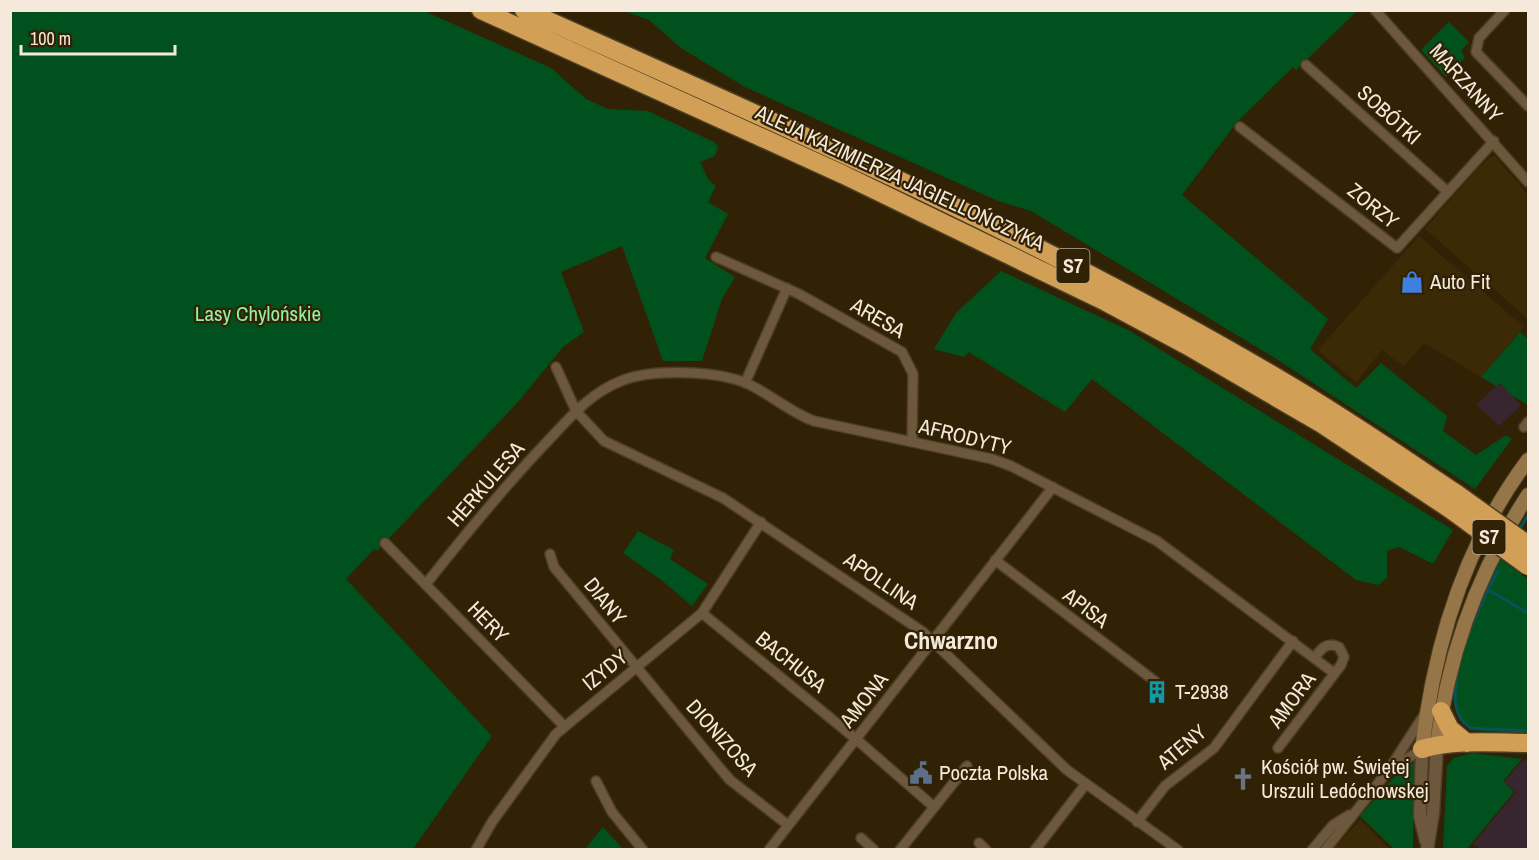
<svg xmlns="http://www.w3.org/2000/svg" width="1539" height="860" font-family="'Archivo Narrow',sans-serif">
  <rect width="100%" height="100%" fill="#312206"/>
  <path fill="#3c2905" d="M1492,156h3l33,39v124l-103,-90 53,-61z
    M1419,236l105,91 -43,50 -57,-34 -20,24 -22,-17 -26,32 -38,-32z
    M1360,820l30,29h-57z"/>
  <path fill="#38262f" d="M1499,383l22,22 -22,21 -22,-21z
    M1523,760l5,1v88h-48l-7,-5 43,-52 -12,-10z"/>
  <path fill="#01511e" d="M10,11h414l127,57 35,31 22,10 40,2 66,31 4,4 -3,10 -15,6 8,17 8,7 -8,16 20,12 -23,44 30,19 -13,22 -20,62h-39l-41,-115 -61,26 23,60 -21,15 -44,54 -142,150 -3,-2 -28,30 146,157 -79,113h-402z
    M624,11h733l-61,59 -3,-3 -56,55 -55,73 146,124 -18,30 46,39 25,-25 66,53 -4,15 33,24 30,-20 6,4 -37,50 -200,-131 -244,-147 -33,-10 -253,-114 -64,-39 -32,-28z
    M1449,22l20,20 -8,8 4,8 -19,19 -25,-27z
    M1001,271l129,60 323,199 -20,34 -34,-17 -12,4v27l-9,7 -22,-5 -264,-201 -27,33 -96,-60 -5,5 -30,-8 22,-36z
    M1520,332l8,7v66l-17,-10 -11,-12 -4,3 -15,-9z
    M638,531l36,19 -4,9 38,25 -16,22 -32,-27 -37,-26z
    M1500,559l28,20v155l-58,-4c-6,-9 -13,-17 -14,-29 -4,-34 29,-110 44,-142z
    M1473,753l49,6 -19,22 11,11 -47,57h-24l4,-83 7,-8z
    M1414,762l-1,87h-19l-34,-33 32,-37z
    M603,827l20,22h-38z"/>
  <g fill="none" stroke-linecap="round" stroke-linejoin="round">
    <path stroke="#085157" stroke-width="3" d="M1521,527l7,-12
      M1498,571c-16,30 -69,134 -27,157l57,3
      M1488,590l40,23"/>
    <g stroke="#4c3e24" stroke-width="12">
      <path id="minor" d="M1375,10l153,172
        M1505,10l-26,28 -3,14 52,54
        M1306,65l142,127
        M1240,127l157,121 97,-107
        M716,257l83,37 103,58 11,22 -1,68
        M556,367l20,44 28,30 119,57 200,134 144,138 111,80
        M745,383l42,-95
        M1524,427l4,-5
        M385,543l179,183
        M550,554l4,13 165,200 11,13 58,45
        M995,560l161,122
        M426,584c38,-48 76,-95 118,-139 24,-25 44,-51 77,-64 28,-12 84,-10 113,-2 28,7 52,32 80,42l178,38 19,7 146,75 177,132
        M702,613l154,126 78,68
        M1278,748l63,-83 3,-8 -5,-10c-12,-6 -18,2 -24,10
        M1388,771l34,-22
        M596,781l16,31 31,38
        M1137,822l28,-36 49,-38 79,-107
        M861,838l13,12
        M979,843l7,7
        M476,850l16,-28 64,-88 146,-121 59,-91
        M769,850l284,-363
        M900,850l67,-84
        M1035,850l50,-65
        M1312,850l21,-25 16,-10
        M1325,850l63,-79 38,-59"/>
    </g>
    <g stroke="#4c3e24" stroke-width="15">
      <path id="tertiary" d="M1422,749l-2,67 6,25
        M1427,850l6,-37 4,-68"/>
    </g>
    <g stroke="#4c3e24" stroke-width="16">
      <path id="secondary" d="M1437,745c11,-92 41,-173 91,-250
        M1422,749c12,-104 42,-204 106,-289"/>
    </g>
    <g stroke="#4c3e24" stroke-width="21">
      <path id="motorway" d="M481,10l363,165 262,127 82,44 134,78 128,85
        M524,10c257,115 517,228 760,372 60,35 116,74 173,112
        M1441,711l9,18 17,14
        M1422,749c34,-10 72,-6 106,-6"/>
    </g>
    <use href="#minor" stroke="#6d583d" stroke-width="9"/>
    <use href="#tertiary" stroke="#6d583d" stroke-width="12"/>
    <use href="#secondary" stroke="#967548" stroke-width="14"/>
    <use href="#motorway" stroke="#d29f57" stroke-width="18"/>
    <g stroke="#4c3e24" stroke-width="21" stroke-linecap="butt">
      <path id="motorway-bridge" d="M1457,494l71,51
        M1450,509l78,57"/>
    </g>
    <use href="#motorway-bridge" stroke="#d29f57" stroke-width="18"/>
  </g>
  <defs>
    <g id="shop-bare" transform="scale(1.8)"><path d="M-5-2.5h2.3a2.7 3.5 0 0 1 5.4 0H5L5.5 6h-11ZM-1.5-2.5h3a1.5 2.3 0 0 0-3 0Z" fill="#3f7fe0" stroke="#312206" stroke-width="2.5" paint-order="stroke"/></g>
    <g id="building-bare" transform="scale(1.8)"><path d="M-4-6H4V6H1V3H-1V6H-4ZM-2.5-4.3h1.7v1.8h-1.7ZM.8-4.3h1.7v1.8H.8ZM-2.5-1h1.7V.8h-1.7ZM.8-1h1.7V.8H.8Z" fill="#0f9aa8" stroke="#312206" stroke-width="2.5" paint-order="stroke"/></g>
    <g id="civic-bare" transform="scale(1.8)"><path d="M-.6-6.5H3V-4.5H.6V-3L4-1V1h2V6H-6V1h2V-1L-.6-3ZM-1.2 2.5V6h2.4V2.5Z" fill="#5c6f8a" stroke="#312206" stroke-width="2.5" paint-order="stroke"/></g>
    <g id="church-bare" transform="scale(1.8)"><path d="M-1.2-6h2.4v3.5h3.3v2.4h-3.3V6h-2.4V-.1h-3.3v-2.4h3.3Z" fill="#6b7280" stroke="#312206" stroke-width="2.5" paint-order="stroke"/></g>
  </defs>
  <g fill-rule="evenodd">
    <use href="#shop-bare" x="1412" y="282"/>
    <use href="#building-bare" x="1157" y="692"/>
    <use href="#civic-bare" x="921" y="773"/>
    <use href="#church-bare" x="1243" y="779"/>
  </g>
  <g text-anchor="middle" stroke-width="4.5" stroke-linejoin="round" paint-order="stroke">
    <g fill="#312206" stroke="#baad9a" stroke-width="1.5">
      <rect x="1056.5" y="249" width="33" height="34" rx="4.5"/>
      <rect x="1472.5" y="520" width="33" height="34" rx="4.5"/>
    </g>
    <g font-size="20" font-weight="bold" fill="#f4e9da">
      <text x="1073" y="273">S7</text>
      <text x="1489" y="544">S7</text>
    </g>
    <g font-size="21" fill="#f4e9da" stroke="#312206">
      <text transform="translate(1466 83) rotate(48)" y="7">MARZANNY</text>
      <text transform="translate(1389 115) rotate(42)" y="7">SOBÓTKI</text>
      <text transform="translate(900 178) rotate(25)" y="7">ALEJA KAZIMIERZA JAGIELLOŃCZYKA</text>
      <text transform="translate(1373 206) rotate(39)" y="7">ZORZY</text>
      <text transform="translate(878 318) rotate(30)" y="7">ARESA</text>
      <text transform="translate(965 437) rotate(14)" y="7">AFRODYTY</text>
      <text transform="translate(486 484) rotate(-49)" y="7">HERKULESA</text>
      <text transform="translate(881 581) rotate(34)" y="7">APOLLINA</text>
      <text transform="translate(605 601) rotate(51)" y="7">DIANY</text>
      <text transform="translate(1086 608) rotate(37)" y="7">APISA</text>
      <text transform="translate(488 622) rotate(46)" y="7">HERY</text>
      <text transform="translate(791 662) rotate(39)" y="7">BACHUSA</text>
      <text transform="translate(605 670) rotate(-39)" y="7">IZYDY</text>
      <text transform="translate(864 700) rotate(-52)" y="7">AMONA</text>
      <text transform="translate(1292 700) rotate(-53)" y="7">AMORA</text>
      <text transform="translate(722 738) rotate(48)" y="7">DIONIZOSA</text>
      <text transform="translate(1182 747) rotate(-40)" y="7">ATENY</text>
    </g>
    <g font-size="21" fill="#f4e9da" stroke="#312206" text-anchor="start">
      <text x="1430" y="289">Auto Fit</text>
      <text x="1175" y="699">T-2938</text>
      <text x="1261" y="774">Kościół pw. Świętej<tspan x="1261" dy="24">Urszuli Ledóchowskej</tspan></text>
      <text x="939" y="780">Poczta Polska</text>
    </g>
    <g font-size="21" fill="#93f0a3" stroke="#312206">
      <text x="258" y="321">Lasy Chylońskie</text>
    </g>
    <g font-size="24" font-weight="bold" fill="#f4e9da" stroke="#312206">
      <text x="951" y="649">Chwarzno</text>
    </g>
  </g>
  <rect width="1539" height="860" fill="none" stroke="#f4e9da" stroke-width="24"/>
  <path d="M21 45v9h154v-9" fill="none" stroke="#f4e9da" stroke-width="3"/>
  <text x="30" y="45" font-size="18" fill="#f4e9da" stroke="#312206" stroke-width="4.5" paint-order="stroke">100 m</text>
</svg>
